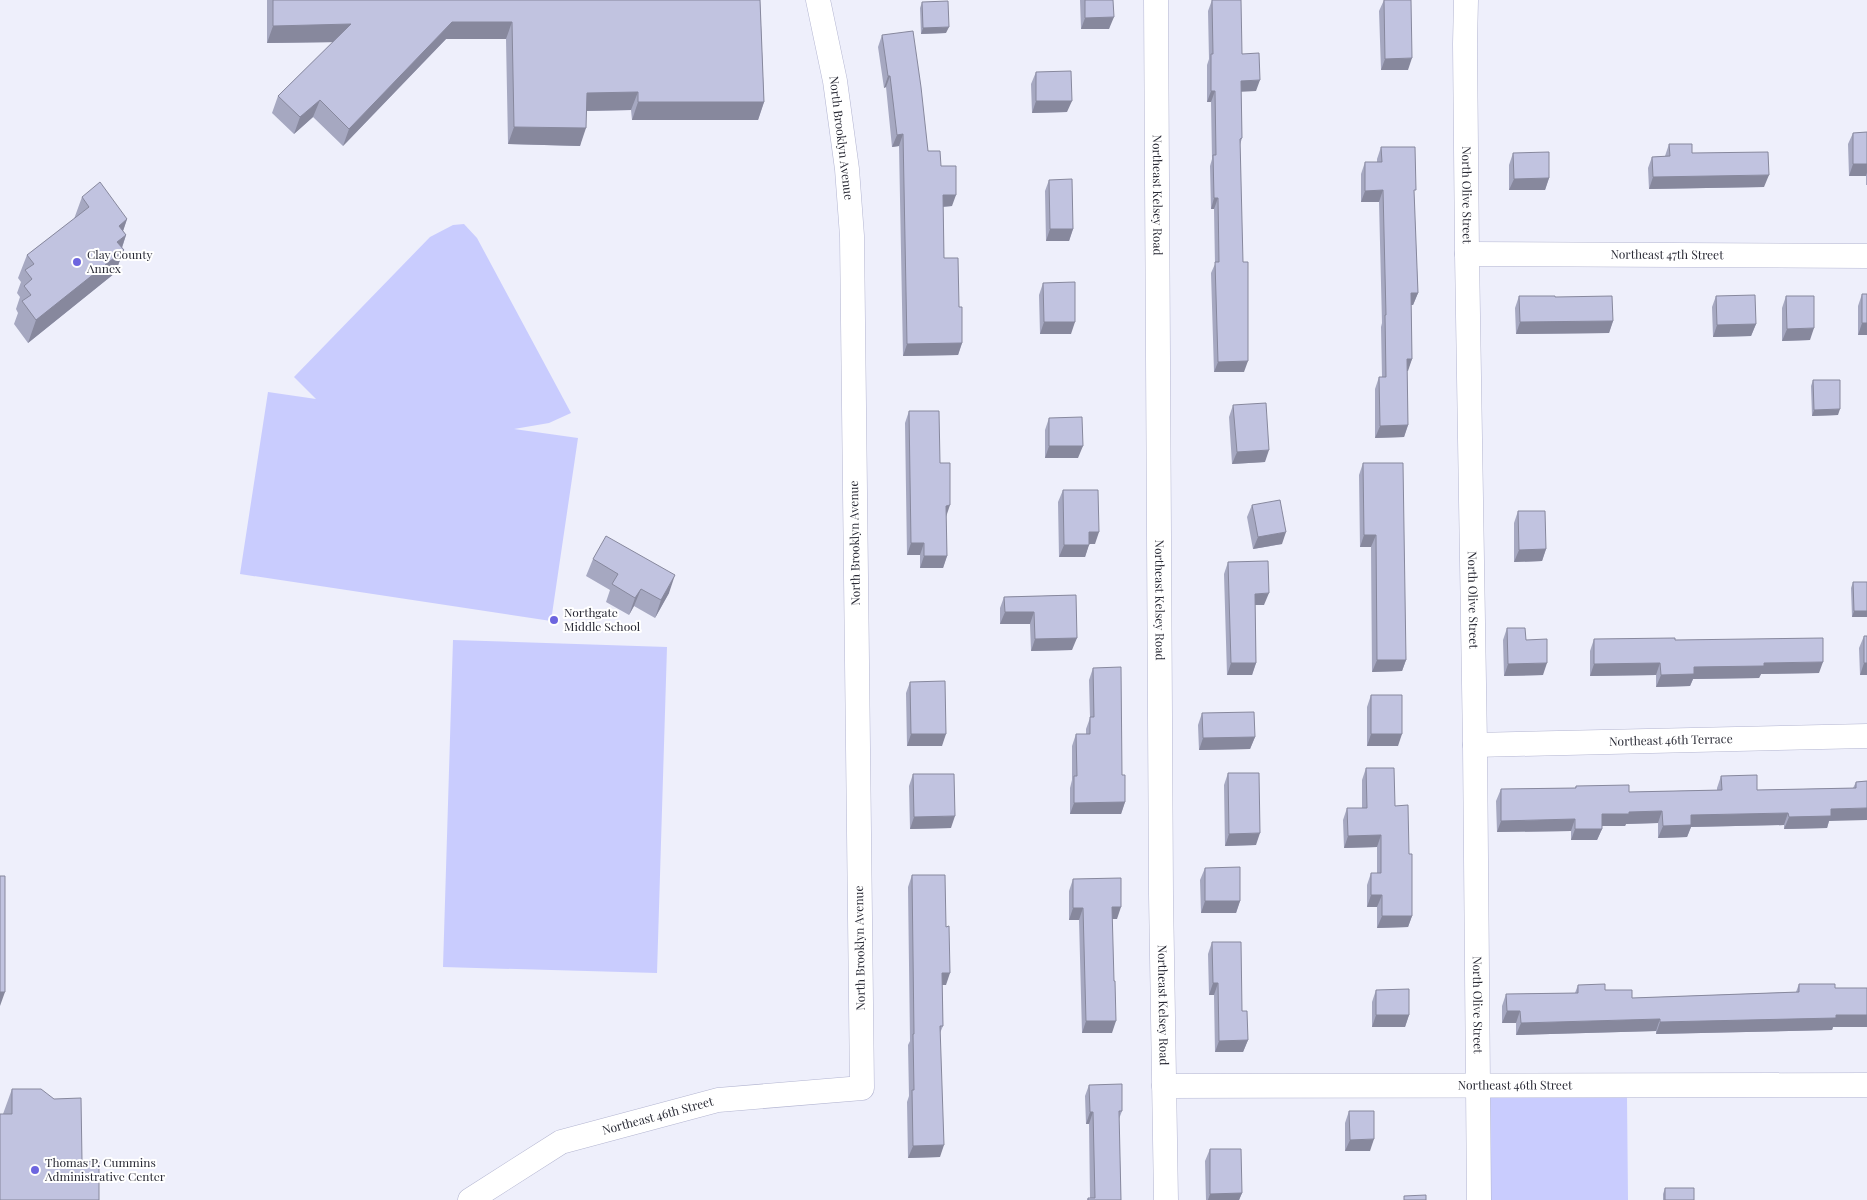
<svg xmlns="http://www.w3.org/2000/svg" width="1867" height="1200" font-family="'Playfair Display',serif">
  <rect width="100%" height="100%" fill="#eeeffb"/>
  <path fill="#c9ccfe" d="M464,224l13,14 94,175 -22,10 -35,6 64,9 -27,183 -311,-47 28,-182 48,7 -22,-22 136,-140 23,-12z
    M453,640l214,7 -10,326 -214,-6z
    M1627,1097l1,103h-139l-2,-102z"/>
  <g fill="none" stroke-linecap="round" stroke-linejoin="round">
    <g stroke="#b3b5d1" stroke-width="25">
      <g id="minor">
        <path id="s1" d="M1156,0l5,895 5,305"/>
        <path id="s2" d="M1466,0l-1,44 2,210 8,491 4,455"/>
        <path id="s3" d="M1467,254l400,2"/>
        <path id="s4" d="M1475,745l392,-9"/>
        <path id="s5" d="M1164,1086l703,-1"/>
        <path id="s6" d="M470,1200l91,-58 157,-42 144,-12 -10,-852 -5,-67 -12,-88 -17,-81"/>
      </g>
    </g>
    <use href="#minor" stroke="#fff" stroke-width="24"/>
  </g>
  <path fill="#a6a8c1" d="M267,0h493l4,102 -6,18h-126l-1,-10 -44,1 -7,35 -72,-2 -2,-105h-60l-103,107 -30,-29 -19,17 -22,-21 6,-17 55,-54 -66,1z
    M1080,0h33l-4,29h-28z
    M1212,0l30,54 14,37h-15l1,47 -2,7 4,227h-30l-3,-99 4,-9 -1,-55h-3l-1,-43 2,-7 -1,-57h-4v-37l2,-6 -1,-48z
    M1384,0l24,70h-27l-2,-59z
    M922,2l24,31 -25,1 -1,-26z
    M882,35l46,116 13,15 11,40 -9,1 1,51 15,49 3,36 -4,12 -55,1 -4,-210 -7,1 -6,-60 -2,1 -6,-41z
    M1036,72l31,40 -35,1 -1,-29z
    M1867,132v53h-1v-9h-17l-1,-32 5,-11z
    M1669,144l23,9 72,34 -115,2 -1,-21 4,-11 13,-1z
    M1381,147l33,48 4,98 -5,12h-2l1,54 -5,12 1,54 -4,12 -29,1v-49l4,-12h3l-1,-50 1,-4 -3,-121h-18v-28l4,-12h12v-3z
    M1513,153l36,25 -4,12h-36v-25z
    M1049,180l24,49 -4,12h-23l-1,-50z
    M82,197l45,22 -4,12 3,4 -4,13 2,2 -9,23 -87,70 -14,-19 4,-11 -2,-4 4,-12 -3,-4 4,-11 -3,-4 9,-23 47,-36z
    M1043,283l28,51h-31l-1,-39z
    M1862,294h5v41h-9v-29z
    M1519,296l94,25 -4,12 -93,1 -1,-26z
    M1716,296l40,28 -5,12 -38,1 -1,-30z
    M1786,296l24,44 -28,1v-33z
    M1813,380l25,35 -26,1 -1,-30z
    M1233,405l32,57 -33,2 -3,-47z
    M909,411l31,52 6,54 1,39 -4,12h-23v-13h-13l-2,-132z
    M1049,418l29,40h-33v-28z
    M1363,463l43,197 -4,11 -30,1 -1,-125h-11l-1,-72z
    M1063,490l32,54h-6l-4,13h-26l-1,-55z
    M1252,505l30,39 -29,5 -6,-32z
    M1518,511l28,38 -4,12 -28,1v-39z
    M593,559l76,34 -14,25 -21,-12 -5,9 -23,-13 4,-12 -24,-14z
    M1228,562l36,43h-9l1,58 -4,12h-25l-3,-101z
    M1853,582h14v35h-15l-1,-29z
    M1076,595l-4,55 -41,1 -1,-27h-30v-16l4,-11z
    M1507,628l36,47 -39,1 -1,-36z
    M1864,636l3,39h-7l-1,-27z
    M1594,639l81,1 144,33 -58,1 -2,4 -66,1 -3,7 -34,1v-12l-66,1v-25z
    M1093,668l29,107 3,27 -4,12h-51v-26l2,-8v-34l4,-12h10v-5l4,-11 -1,-38z
    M910,682l32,64h-35l-1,-53z
    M1371,695l27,51h-31v-39z
    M1202,713l53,24 -5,12 -51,1 -1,-25z
    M1366,768l29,38 14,48 3,62 -4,11 -31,1v-21h-10v-22l4,-12h6v-26l-33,1 -1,-28 4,-12h15v-28z
    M1228,773l28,72 -31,1 -1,-61z
    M913,774l38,54 -41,1 -1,-43z
    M1721,776l36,14 96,-2 3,-6 11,-1 -38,40 -2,7 -43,1v-4l-93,2 -4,10 -29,1v-15l-32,1 -1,2h-23v3l-5,11h-26v-9l-74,1 -1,-31 5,-12 74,-1 1,-2 53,6 88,-2v-2z
    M1205,868l35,33 -4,12h-35l-1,-33z
    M912,875l34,110h-4l1,41 -3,7v124l-32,1 -1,-56 2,-6 -1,-51 2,-4 -2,-154z
    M1073,879l44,40h-5v114h-30l-3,-113h-10v-29z
    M1212,942l30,69 6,29 -5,12h-28l-1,-57h-5l-1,-41z
    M1799,984l36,4h32v39h-34l-1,3 -176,4v-3l-140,4v-12h-14v-17l4,-12 69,-1 3,-8 27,5 27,8 164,-6z
    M1376,990l33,25 -4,12h-33v-25z
    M1089,1085l33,26 -3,8 2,81h-34l1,-2h2l-1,-74h-3l-1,-28z
    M12,1089l70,72 -79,-47z
    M1349,1111l21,40h-25v-28z
    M1210,1149l32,44 -3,7h-33l-1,-39z
    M1665,1188l29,12h-31v-6z"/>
  <path fill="#87889d" d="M1114,17l-5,12h-28l4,-11z
    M452,22h60l-6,17h-60l-103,107 6,-17z
    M351,24l-6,18 -78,1 6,-17z
    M949,27l-3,6 -25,1 2,-6z
    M1412,58l-4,12h-27l4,-11z
    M888,76h2l-4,11 -2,1z
    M1260,80l-4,11 -19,1 4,-11z
    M1211,91h4l-4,11h-4z
    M638,92l-7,18 -50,1 6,-18z
    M320,100l-7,17 -19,17 6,-17z
    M1036,101h36l-5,11 -35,1z
    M638,102h126l-6,18h-126z
    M514,127l72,1 -6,18 -72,-2z
    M903,134l-4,12 -7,1 5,-12z
    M1853,164h14v9l-1,3h-17z
    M1769,175l-5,12 -115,2 4,-12z
    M1549,178l-4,12h-36l5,-11z
    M1383,190l-4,12h-18l4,-11z
    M943,195h13l-4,11 -14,1z
    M1214,198h4l-4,11h-3z
    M127,219l-7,21 6,-5 -6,18 4,-3 -9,23 -87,70 8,-23 83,-94z
    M1050,229h23l-4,12h-23z
    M1411,293h7l-5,12h-6z
    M1613,321l-4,12 -93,1 4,-12z
    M1044,322h31l-4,12h-31z
    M1862,323h5v12h-9z
    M1756,324l-5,12 -38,1 4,-12z
    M1814,328l-4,12 -28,1 5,-12z
    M962,343l-4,12 -55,1 4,-12z
    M1407,359h5l-4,12h-5z
    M1248,361l-4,11h-30l4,-10z
    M1840,409l-2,6 -26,1 2,-6z
    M1408,425l-4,12 -29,1 5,-12z
    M1049,446h34l-5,12h-33z
    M1269,450l-4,12 -33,2 5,-12z
    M950,505l-4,12v-11z
    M1089,532h10l-4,12h-10z
    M1286,532l-4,12 -29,5 5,-12z
    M1364,535h12l-5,12h-11z
    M911,543h13l-4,12h-13z
    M1064,545h25l-4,12h-26z
    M1546,549l-4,12 -28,1 5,-12z
    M924,556h23l-4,12h-23z
    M675,575l-6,18 -14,25 6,-18z
    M641,589l-7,17 -5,9 6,-17z
    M1269,593l-5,12h-13l4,-11z
    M1854,611h13v6h-15z
    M1005,612h29l-4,12h-30z
    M1077,638l-5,12 -41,1 4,-12z
    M1377,660h29l-4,11 -30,1z
    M1823,662l-4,11 -58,1 -2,4 -66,1 -3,7 -34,1 5,-12 33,-8 70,-4z
    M1231,663h25l-4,12h-25z
    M1547,663l-4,12 -39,1 4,-12z
    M1660,663l-4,12 -66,1 4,-12z
    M1864,663h3v12h-7z
    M911,734h35l-4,12h-35z
    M1371,734h31l-4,12h-31z
    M1255,737l-5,12 -51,1 4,-12z
    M1125,802l-4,12h-51l4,-11z
    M1867,808v12l-38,1 -2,7 -43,1 5,-12 42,-8z
    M1662,811l-4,12 -32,1 -1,2h-28l5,-12 27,-2z
    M1788,813l-4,12 -93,2 -4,10 -29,1 5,-12 28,-11z
    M955,816l-4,12 -41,1 4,-12z
    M1575,819l-4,12 -74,1 4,-11z
    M1575,829h27l-5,11h-26z
    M1260,833l-4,12 -31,1 4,-12z
    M1381,835l-4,12 -33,1 4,-12z
    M1371,895h11l-5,12h-10z
    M1205,901h35l-4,12h-35z
    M1112,907h9l-4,12h-10z
    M1073,908h10l-4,12h-10z
    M1382,916h30l-4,11 -31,1z
    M942,973h8l-4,12h-8z
    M1213,983h5l-4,12h-5z
    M0,992h5l-5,14z
    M1507,1011h13l-4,12h-14z
    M1376,1015h33l-4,12h-33z
    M1836,1015h31v12h-34l-1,3 -176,4 4,-12z
    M1660,1019l-4,12 -140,4 5,-12z
    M1086,1021h30l-4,12h-30z
    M1248,1040l-5,12h-28l4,-11z
    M1090,1112h3l-4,12h-3z
    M1374,1139l-4,12h-25l5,-11z
    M944,1145l-4,12 -32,1 5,-12z
    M1242,1193l-3,7h-31l2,-6z"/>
  <path fill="#c1c3e0" stroke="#87889d" d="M273,0h487l4,102h-126v-10l-51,1 -1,35 -72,-1 -2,-105h-60l-103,107 -29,-29 -20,17 -22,-21 73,-72 -78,2z
    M1085,0h28l1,17 -29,1z
    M1212,0h29l1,54 17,-1 1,27 -19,1 1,57 -2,1 3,123h5v99l-30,1 -3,-100h4l-1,-64h-4l-1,-43h3l-1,-64h-4v-37h2z
    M1384,0h27l1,58 -27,1z
    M948,1l1,26 -26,1 -1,-26z
    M913,31l8,56 7,64h12l1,15h15v29h-13l1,63h14l1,49h3v36l-55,1 -4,-210 -6,1 -7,-59h-2l-6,-41z
    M1071,71l1,30h-36v-29z
    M1867,132v32h-14v-31z
    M1669,144h23v9l76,-1 1,23 -116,2 -1,-20 18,-1z
    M1381,147h34l1,43h-2l4,103h-7l1,66h-5l1,66 -28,1 -1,-49h7l-1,-62h1l-3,-125 -18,1v-29h17z
    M1549,152v26l-35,1 -1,-26z
    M1072,179l1,50h-23l-1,-49z
    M100,182l27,37 -8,7 7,9 -9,7 7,8 -88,70 -14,-19 9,-6 -7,-9 8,-7 -7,-9 9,-6 -7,-9 62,-48 -7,-10z
    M1075,282v40h-31l-1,-39z
    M1862,294h5v29h-5z
    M1755,295l1,29 -39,1 -1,-29z
    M1519,296h36v1l57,-1 1,25 -93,1z
    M1786,296h28v32l-27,1z
    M1813,380h27v29l-26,1z
    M1266,403l3,47 -32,2 -4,-47z
    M909,411h30l1,52h10v42l-4,1 1,50h-23v-13h-13z
    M1082,417l1,29h-34v-28z
    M1363,463h40l3,197h-29l-1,-125h-12z
    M1063,490h35l1,42h-10v13h-25z
    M1280,500l6,32 -28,5 -6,-32z
    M1518,511h27l1,38 -27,1z
    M606,536l69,39 -14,25 -20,-11 -6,9 -23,-14 6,-10 -25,-15z
    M1268,561l1,32 -14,1 1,69h-25l-3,-101z
    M1853,582h14v29h-13z
    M1076,595l1,43 -42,1 -1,-27h-29l-1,-15z
    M1507,628h18l1,12 21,-1v24l-39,1z
    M1864,636h3v27h-3z
    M1675,638v2l148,-2v24l-59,1v3l-70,1v7l-33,1 -1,-12 -66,1v-25z
    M1121,667l1,108h3v27l-51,1v-27h3l-1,-42h14v-17h4l-1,-49z
    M945,681l1,53h-35l-1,-52z
    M1371,695h31v39h-31z
    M1254,712l1,25 -52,1 -1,-25z
    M1366,768h28l1,38 13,-1 1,49h3v62h-30v-21h-11v-22h10v-38l-33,1 -1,-28h20z
    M1228,773h31l1,60 -31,1z
    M913,774h41l1,42 -41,1z
    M1757,775v15l99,-2v-6l11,-1v27l-36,1v7l-42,1 -1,-4 -97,2v10l-28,1 -1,-15 -33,1v2h-27v15h-27v-10l-74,2v-32l75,-1v-2l53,-1v7l93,-2 -1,-14z
    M1240,867v34h-35v-33z
    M912,875h33l1,52 3,-1 1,47h-8l1,53h-3l4,119 -31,1 -1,-56h2l-1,-56h1z
    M0,876h5v116h-5z
    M1121,878v29h-9l2,74h1l1,40h-30l-3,-113h-10v-29z
    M1212,942h29l1,69h5l1,29 -29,1 -1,-58h-5z
    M1605,984v6h27v8l167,-6v-8h36v4h32v27h-31v3l-176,4v-3l-139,4 -1,-12h-13l-1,-17 72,-1v-8z
    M1409,989v26h-33v-25z
    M1122,1084v27h-3l2,89h-33v-2h7l-2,-86h-3l-1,-27z
    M12,1089h29l13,10 27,-1 1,63 17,1v38h-99v-86h12z
    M1349,1111h25v28l-24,1z
    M1210,1149h31l1,44 -32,1z
    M1665,1188h29v12h-29z
    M1426,1195v5h-22v-4z"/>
  <g fill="#6d65df" stroke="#fff" stroke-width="2">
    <circle cx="77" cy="262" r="5"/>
    <circle cx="554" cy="620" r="5"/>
    <circle cx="35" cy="1170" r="5"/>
  </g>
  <g text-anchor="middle" stroke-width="4" stroke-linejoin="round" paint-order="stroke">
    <g font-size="12" fill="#282934" stroke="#fff">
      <text transform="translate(841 138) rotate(83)" y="4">North Brooklyn Avenue</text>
      <text dy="4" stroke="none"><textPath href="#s1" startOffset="195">Northeast Kelsey Road</textPath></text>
      <text dy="4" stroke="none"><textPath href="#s2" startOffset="195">North Olive Street</textPath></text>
      <text dy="4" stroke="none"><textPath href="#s3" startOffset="200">Northeast 47th Street</textPath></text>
      <text transform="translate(855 543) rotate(-91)" y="4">North Brooklyn Avenue</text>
      <text dy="4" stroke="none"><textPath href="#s1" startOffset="600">Northeast Kelsey Road</textPath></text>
      <text dy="4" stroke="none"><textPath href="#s2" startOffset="600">North Olive Street</textPath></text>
      <text dy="4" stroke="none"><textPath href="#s4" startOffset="196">Northeast 46th Terrace</textPath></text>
      <text transform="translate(860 948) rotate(-91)" y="4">North Brooklyn Avenue</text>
      <text dy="4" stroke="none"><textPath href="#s1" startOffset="1005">Northeast Kelsey Road</textPath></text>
      <text dy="4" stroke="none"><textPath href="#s2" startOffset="1005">North Olive Street</textPath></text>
      <text dy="4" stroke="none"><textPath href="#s5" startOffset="351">Northeast 46th Street</textPath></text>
      <text dy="4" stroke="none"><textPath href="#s6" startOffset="208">Northeast 46th Street</textPath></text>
    </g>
    <g font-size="12" fill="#282934" stroke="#fff" text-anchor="start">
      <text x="87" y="259">Clay County<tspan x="87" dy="14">Annex</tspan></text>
      <text x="564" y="617">Northgate<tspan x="564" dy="14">Middle School</tspan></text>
      <text x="45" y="1167">Thomas P. Cummins<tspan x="45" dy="14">Administrative Center</tspan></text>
    </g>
  </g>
</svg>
